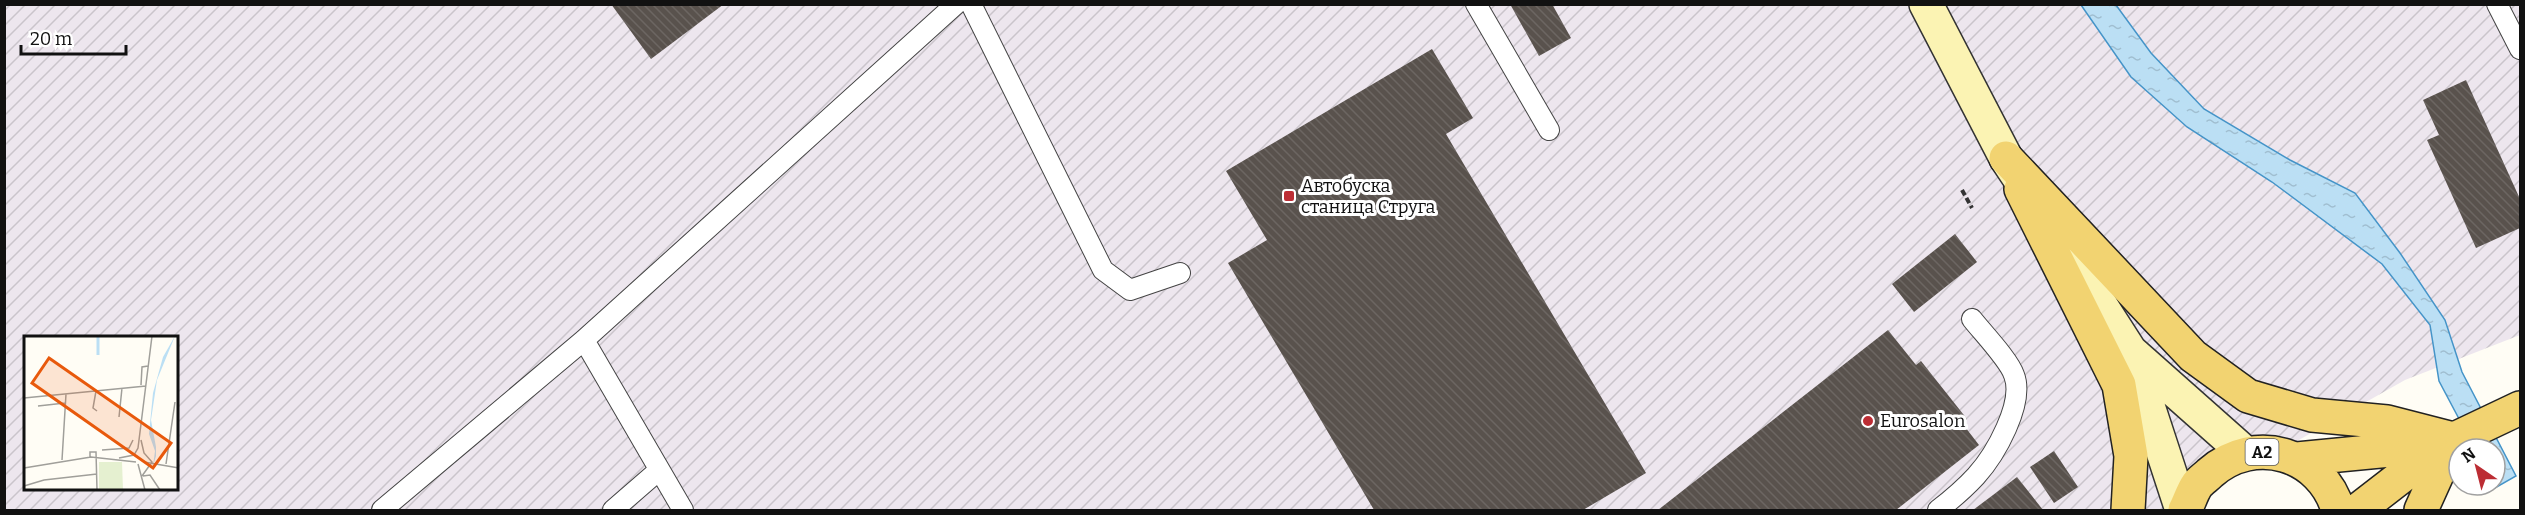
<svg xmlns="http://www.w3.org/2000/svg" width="2525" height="515" font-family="Bitter,serif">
  <defs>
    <pattern id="industrial-furrows" width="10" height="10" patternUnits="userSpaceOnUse" patternTransform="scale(1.5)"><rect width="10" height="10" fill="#ede6ee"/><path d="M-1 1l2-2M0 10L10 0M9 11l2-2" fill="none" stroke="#cac4cb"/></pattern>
    <pattern id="water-ripples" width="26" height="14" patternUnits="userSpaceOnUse" patternTransform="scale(1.5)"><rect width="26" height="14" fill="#bbdff4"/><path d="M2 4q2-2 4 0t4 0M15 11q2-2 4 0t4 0" fill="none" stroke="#a0bed0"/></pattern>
    <pattern id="building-back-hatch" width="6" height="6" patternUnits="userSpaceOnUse" patternTransform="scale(1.5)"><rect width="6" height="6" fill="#59524d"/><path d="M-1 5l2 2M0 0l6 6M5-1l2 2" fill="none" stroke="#6c6662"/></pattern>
  </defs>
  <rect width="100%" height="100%" fill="#fffdf5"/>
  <path fill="url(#industrial-furrows)" fill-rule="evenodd" d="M4,5h2516v330l-115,45 -230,130h-2170zM26,338h151v152h-151z"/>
  <path fill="url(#water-ripples)" stroke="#4594c8" stroke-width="1.5" d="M2081,5h35l35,48 53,56 86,51 65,33 45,60 45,67 17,52 54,104 -21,12v-39h-20l-36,-68 -9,-56 -48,-61 -110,-82 -85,-55 -56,-50z"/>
  <path fill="url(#building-back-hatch)" d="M611,4h113l-73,55z
    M1510,4h42l19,34 -32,18z
    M1432,49l41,69 -27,16 200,339 -63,37h-209l-146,-247 39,-23 -41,-69z
    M2466,80l54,119v29l-44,20 -49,-108 12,-5 -16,-35z
    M1955,234l22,28 -63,50 -22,-28z
    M1888,330l28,35 5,-4 46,58 -5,4 17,22 -83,65h-238z
    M2054,451l24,36 -24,16 -24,-36z
    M2017,477l26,33h-70z"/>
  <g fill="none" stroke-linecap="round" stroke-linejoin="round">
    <g stroke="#444" stroke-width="22">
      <path id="service" d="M971,4l132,266 27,20 50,-17
        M1476,4l73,126
        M2497,4l23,45
        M584,340l99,170
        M382,510l202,-170 372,-336
        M613,510l45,-39
        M1938,510c13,-10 26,-21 38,-34 19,-21 49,-73 38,-101 -5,-15 -31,-42 -42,-56"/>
    </g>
    <g stroke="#333" stroke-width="36">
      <path id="secondary" d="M1926,4l80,154 16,24
        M2064,248l66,103 52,159
        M2130,351l115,102"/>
    </g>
    <g stroke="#222" stroke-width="36">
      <path id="primary" d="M2006,158l187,198 55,40 64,19 75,7 66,17 -32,71
        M2021,189l98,196 12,71 -3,54
        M2297,459l145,-14
        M2185,510c4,-7 7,-18 12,-25 3,-4 9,-8 13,-12 45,-40 112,-19 128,37
        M2358,510l84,-65 78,-37"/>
    </g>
    <path stroke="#333" stroke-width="4" stroke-dasharray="6 3" stroke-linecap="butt" d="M1962,190l10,18"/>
    <use href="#service" stroke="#fff" stroke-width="20"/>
    <use href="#secondary" stroke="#fbf3b3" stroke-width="33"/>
    <use href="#primary" stroke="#f2d371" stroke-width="33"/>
  </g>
  <g fill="#bc2d34" stroke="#fff" stroke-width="2">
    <rect x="1283" y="190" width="12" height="12" rx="3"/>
    <circle cx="1868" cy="421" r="6"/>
  </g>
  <g text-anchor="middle" stroke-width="6" stroke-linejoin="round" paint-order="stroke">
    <rect fill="#fff" stroke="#585858" stroke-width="1.5" x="2245.5" y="439" width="33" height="26" rx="4.5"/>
    <g font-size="16" font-weight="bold" fill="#111">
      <text x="2262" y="458">A2</text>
    </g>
    <g font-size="18" fill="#111" stroke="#fff" text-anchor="start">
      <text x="1301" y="192">Автобуска<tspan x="1301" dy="21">станица Струга</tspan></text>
      <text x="1880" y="427">Eurosalon</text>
    </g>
  </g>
  <g transform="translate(24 336)">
    <rect width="154" height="154" fill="#fffdf5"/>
    <path d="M75,126h23l1,28h-24z" fill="#e5f0d0"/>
    <path d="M151,0l-18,44 -6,40 5,27v9l-3,10 2,-15 -6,-17 4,-41 10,-36z" fill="#bbdff4"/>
    <path fill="none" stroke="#bbdff4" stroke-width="3" d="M74,0v19"/>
    <path fill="none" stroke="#a09f9a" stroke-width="1.5" d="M117,49l1,-18 6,-1M72,55l-3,17 4,3M0,62l122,-12M14,70l27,-3M95,81l3,-29M117,104l3,13 8,9 -10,14M78,114l27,-2 4,-8M66,121v-5h6l1,38M95,122l15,-3 4,-7 14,-112M38,124l4,-66M120,126l35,6M114,128l7,26M142,128l9,-62M0,132l67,-11 45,5M119,140l7,-1 10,15M0,150l20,-6 53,-6"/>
    <path fill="#e8590c" fill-opacity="0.15" stroke="#e8590c" stroke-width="3" d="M25,22l122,85 -18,25 -121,-85z"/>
    <rect width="154" height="154" fill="none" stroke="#111" stroke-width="3"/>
  </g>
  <rect width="2525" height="515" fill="none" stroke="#111111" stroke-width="12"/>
  <g transform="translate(2477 467) rotate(325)"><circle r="28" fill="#ffffff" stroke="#a0a0a0" stroke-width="1.5"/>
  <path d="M0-4.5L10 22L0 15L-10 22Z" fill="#bc2d34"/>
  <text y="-9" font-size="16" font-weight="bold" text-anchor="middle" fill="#111111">N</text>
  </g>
  <path d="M21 45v9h105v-9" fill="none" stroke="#111111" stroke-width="3"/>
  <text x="30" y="45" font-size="18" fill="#111111" stroke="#ffffff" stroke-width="4.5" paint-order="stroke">20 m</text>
</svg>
